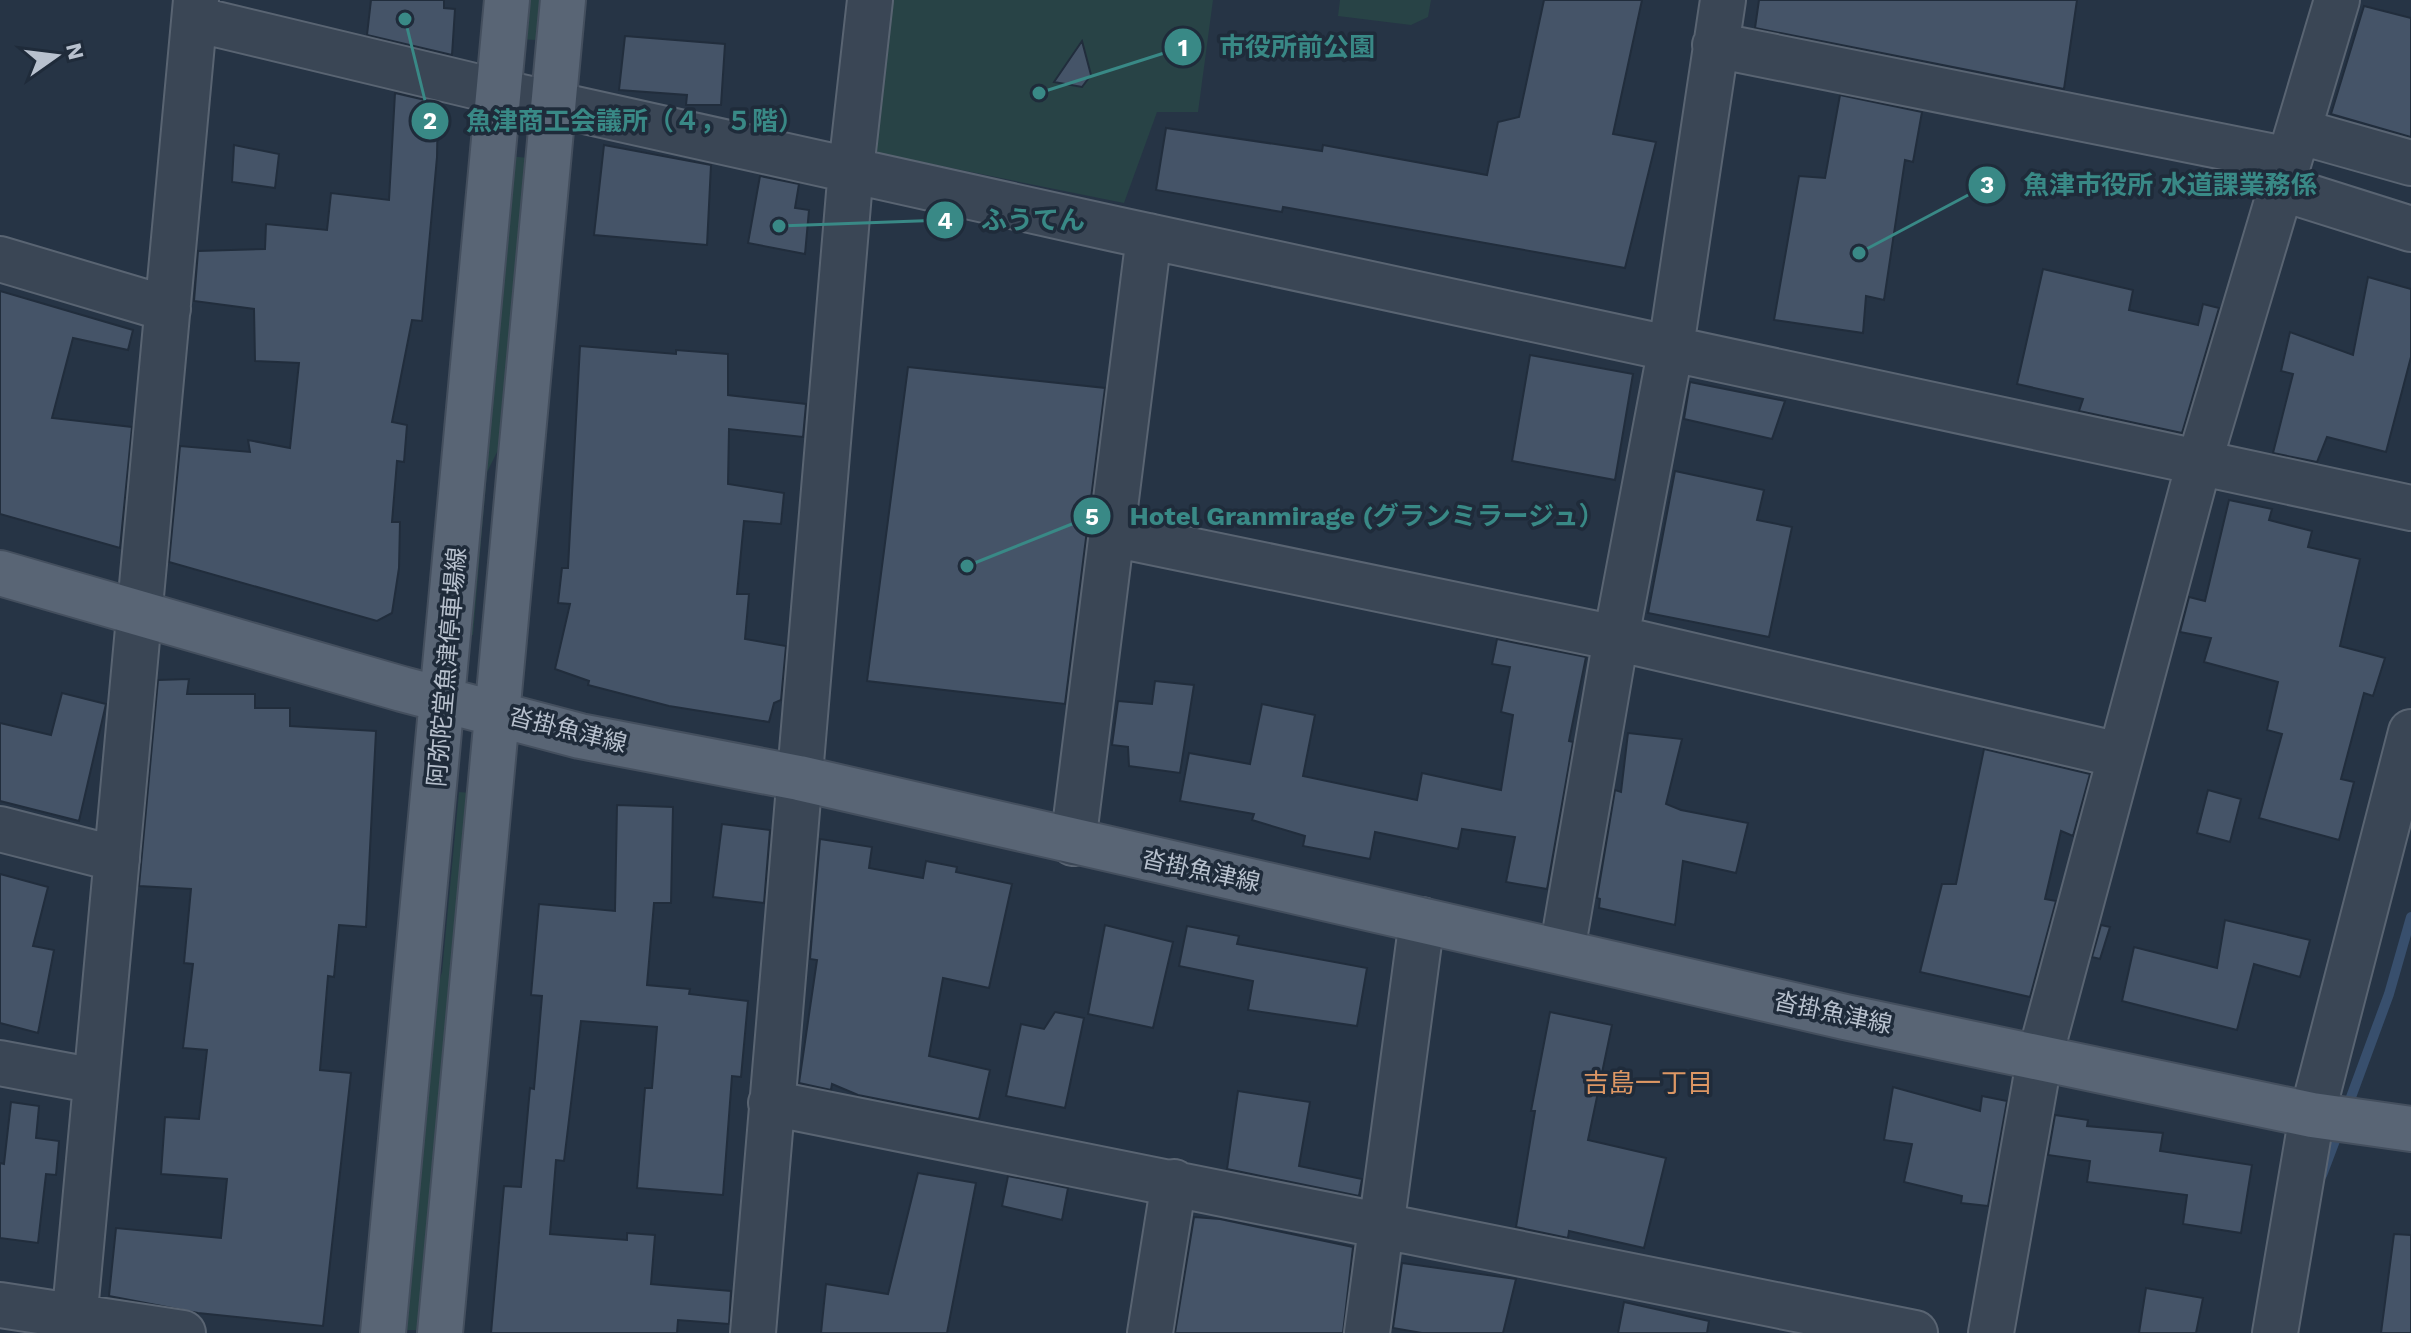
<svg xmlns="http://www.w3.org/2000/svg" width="2411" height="1333" font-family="'Work Sans','Noto Sans JP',sans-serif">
  <rect width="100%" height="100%" fill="#263445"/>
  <path fill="#284346" d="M520,0h21l-4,40 -20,-1z
    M888,0h325l-15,112h-41l-33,91 -252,-51z
    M1340,0h91l-3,17 -17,8 -73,-9z
    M508,156l21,2 -25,280 -17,34 -14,163h-11z
    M459,792l12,1 -51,537h-20l25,-304 17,-54z"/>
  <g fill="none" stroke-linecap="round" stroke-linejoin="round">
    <path stroke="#384f6d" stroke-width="10" d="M2347,1108l42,-114 22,-77
      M2322,1175l17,-45"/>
  </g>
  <path fill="#455468" stroke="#212d3c" stroke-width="2" d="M371,0h73v8l11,1 -3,46 -85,-20z
    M1544,0h98l-29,134 43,8 -31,126 -342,-61 -1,5 -126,-22 10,-62 156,23 1,-6 164,30 11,-53 21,-5z
    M1759,0h318l-13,89 -309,-61z
    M2364,6l47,12v119l-80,-23z
    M625,36l100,8 -4,61h-35l1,-10 -68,-5z
    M1082,41l9,34 -9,12 -28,-5z
    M395,93l43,10 -1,54 -15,164 -10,-1 -20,102 15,3 -3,37 -7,-1 -5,61h8l-1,46 -7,45 -15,8 -208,-59 11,-116 70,6 -2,-12 42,8 9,-85 -44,-2 -1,-52 -60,-8 4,-50 67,-2 1,-25 61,6 4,-37 58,7z
    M1840,95l82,17 -9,50 -8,-2 -21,140 -18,-4 -3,37 -89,-13 25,-144 26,2z
    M234,145l45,9 -4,34 -43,-6z
    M604,145l107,20 -4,80 -113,-10z
    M760,176l39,8 -4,24 14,2 -4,44 -57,-11z
    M2043,269l90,21 -4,20 69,15 5,-21 16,4 -37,125 -103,-22 4,-12 -66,-15z
    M2368,277l43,12v68l-25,95 -59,-15 -10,25 -44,-9 20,-79 -12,-3 9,-39 63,23z
    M0,291l133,39 -5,20 -55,-12 -21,80 80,9 -12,121 -120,-34z
    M580,346l96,8v-4l52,4v41l78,9 -3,33 -74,-8 -1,55 56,9 -3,31 -37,-3 -7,73h12l-4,45 41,7 -5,54 -7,3 -5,19 -100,-16 -81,-21 1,-4 -34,-12 15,-65 -12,-1 4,-35h6z
    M1530,355l103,19 -18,106 -103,-19z
    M908,367l197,21 -40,316 -198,-23z
    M1690,382l95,19 -13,38 -88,-20z
    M1675,471l89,19 -7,30 35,7 -23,110 -121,-24z
    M2229,500l43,9 -3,11 43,11 -4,16 52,12 -20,87 45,12 -12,38 -9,-3 -23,86 13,3 -15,58 -80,-22 23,-84 -15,-4 11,-48 -74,-20 7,-24 -31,-6 9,-35 16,4z
    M1497,639l89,18 -17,84 4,1 -26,147 -41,-7 9,-45 -53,-8 -4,20 -83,-17 -5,27 -67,-13 2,-10 -53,-16 2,-6 -74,-13 9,-48 61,11 12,-60 53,11 -12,61 114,24 5,-27 79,17 12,-75 -12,-3 9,-45 -18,-3z
    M189,679l-2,15h68v14h35v18l86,5 -10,196 -27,-2 -5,52 -6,-1 -8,94 31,3 -28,253 -125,-13 -89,-17 7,-68 105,10 6,-59 -66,-5 4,-57 34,2 8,-69 -24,-2 10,-84 -9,-1 7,-74 -52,-3 19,-206z
    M1155,681l39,4 -14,88 -51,-7 -1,-19 -16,-2 6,-44 34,3z
    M62,693l44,11 -27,117 -79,-20v-78l51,12z
    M1628,733l54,6 -16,65 15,6 67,13 -12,50 -53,-12 -8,64 -76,-17 1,-9 -3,-1 18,-108 6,2z
    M1984,749l106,25 -17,62 -12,-5 -16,68 11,2 -26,96 -110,-25 22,-88h14z
    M2208,790l33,9 -11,43 -33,-9z
    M617,805l56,2 -2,96h-17l-7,82 43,4 -1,5 59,7 -7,76 -9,-1 -9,119 -86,-7 8,-100h7l5,-61 -76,-6 -17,140 -8,-1 -6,74 77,6v-7l28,2 -4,49 80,7 -2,33 -51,-4 -1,13h-186l13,-147 17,1 9,-99 4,1 8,-93 -11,-1 8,-91 76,7z
    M722,824l48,6 -6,73 -51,-6z
    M820,839l52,8 -3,21 54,10 3,-17 31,6 -1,5 56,12 -23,104 -46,-10 -14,78 61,14 -11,49 -121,-24 -26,-11 -1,6 -32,-7 18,-123 -7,-1z
    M0,874l48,13 -15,59 21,4 -16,83 -38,-10z
    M2225,920l85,20 -10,37 -46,-13 -17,66 -115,-29 12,-54 83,21z
    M1105,925l68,17 -20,86 -65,-14z
    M2101,925l9,2 -10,32 -8,-2z
    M1187,926l52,10 -2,8 130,24 -10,58 -109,-16 5,-29 -74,-15z
    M1055,1012l29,6 -19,90 -59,-12 15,-72 23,5z
    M1550,1012l62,13 -24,115 78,18 -22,90 -75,-17 -1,7 -52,-11 19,-116h-4z
    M1893,1087l87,24 2,-15 25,5 -19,105 -27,-3 1,-7 -58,-14 8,-38 -28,-4z
    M1238,1091l72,11 -11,64 63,13 -3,17 -132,-27z
    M11,1102l28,4 -3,32 23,3 -3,34 -10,-1 -8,69 -38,-5v-75l4,1z
    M2055,1115l33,5 -1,6 76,7 -3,18 92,14 -11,68 -58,-9 4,-29 -100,-13 3,-21 -42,-6z
    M918,1173l58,10 -29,150h-126l5,-49 62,10z
    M1008,1176l60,12 -6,32 -60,-14z
    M1194,1217l26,2 133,28 -10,86h-168z
    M2394,1234l17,1v98h-30z
    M1402,1263l114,16 -13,54h-81l-29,-5z
    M2146,1288l57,10 -7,35h-57z
    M1624,1302l85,19 -2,12h-89z"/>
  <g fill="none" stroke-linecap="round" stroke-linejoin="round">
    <g stroke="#596472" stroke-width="48">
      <path id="minor" d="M195,19l304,73 616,137 1296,279
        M1715,45l574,115
        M2301,132l110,31
        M2281,188l130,41
        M0,259l168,50
        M1112,534l504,104 503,117
        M0,829l117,30
        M1073,843l76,-607
        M1562,951l54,-313 55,-291 52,-347
        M0,1063l96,18
        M771,1103l1144,230
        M0,1305l183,28
        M73,1333l123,-1333
        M753,1333l98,-1164 19,-169
        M1150,1333l24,-151
        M1367,1333l55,-413
        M1991,1333l49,-277 159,-593 138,-463
        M2275,1333l37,-218 99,-383"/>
    </g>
    <g stroke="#444f5e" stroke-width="48">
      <path id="major" d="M0,573l402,116 178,47 219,42 1046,239 467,98 99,14
        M383,1333l124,-1333
        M440,1333l123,-1333"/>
    </g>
    <use href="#minor" stroke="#3a4655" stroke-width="44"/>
    <use href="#major" stroke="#596575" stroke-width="44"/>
  </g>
  <g text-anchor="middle" stroke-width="7" stroke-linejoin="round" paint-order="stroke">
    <g font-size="24" fill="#b8c1ce" stroke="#1f2b3a">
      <text transform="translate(447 667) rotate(-85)" y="8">阿弥陀堂魚津停車場線</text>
      <text transform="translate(568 730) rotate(14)" y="8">沓掛魚津線</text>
      <text transform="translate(1201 871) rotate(12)" y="8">沓掛魚津線</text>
      <text transform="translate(1833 1013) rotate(12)" y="8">沓掛魚津線</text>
    </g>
    <g font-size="26" fill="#dd9764" stroke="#1f2b3a">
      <text x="1648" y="1092">吉島一丁目</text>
    </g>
  </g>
  <path fill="none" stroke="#398986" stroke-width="3" d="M1039 93L1183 47M405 19L430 121M1859 253L1987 185M779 226L945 220M967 566L1092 516"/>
  <g fill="#398986" stroke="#1f2b3a" stroke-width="3">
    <circle cx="1039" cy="93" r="8"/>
    <circle cx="405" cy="19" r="8"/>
    <circle cx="1859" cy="253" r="8"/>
    <circle cx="779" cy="226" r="8"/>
    <circle cx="967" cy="566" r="8"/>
    <circle cx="1183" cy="47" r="20"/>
    <circle cx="430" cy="121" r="20"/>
    <circle cx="1987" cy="185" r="20"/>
    <circle cx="945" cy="220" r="20"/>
    <circle cx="1092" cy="516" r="20"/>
  </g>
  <g font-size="24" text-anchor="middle" font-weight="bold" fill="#fff">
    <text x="1183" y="56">1</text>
    <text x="430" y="129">2</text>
    <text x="1987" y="193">3</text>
    <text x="945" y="229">4</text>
    <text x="1092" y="525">5</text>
  </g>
  <g font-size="26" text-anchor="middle" font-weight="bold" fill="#398986" stroke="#1f2b3a" stroke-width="7" stroke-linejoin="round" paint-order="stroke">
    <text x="1297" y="56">市役所前公園</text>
    <text x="635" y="130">魚津商工会議所（４，５階）</text>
    <text x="2170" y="194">魚津市役所 水道課業務係</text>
    <text x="1033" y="229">ふうてん</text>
    <text x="1367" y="525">Hotel Granmirage (グランミラージュ）</text>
  </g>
  <g transform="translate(56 56) rotate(76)" stroke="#1f2b3a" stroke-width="6" paint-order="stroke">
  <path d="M0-6L14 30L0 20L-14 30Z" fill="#b8c1ce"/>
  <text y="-12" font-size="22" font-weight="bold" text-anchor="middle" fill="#b8c1ce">N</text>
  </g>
</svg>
